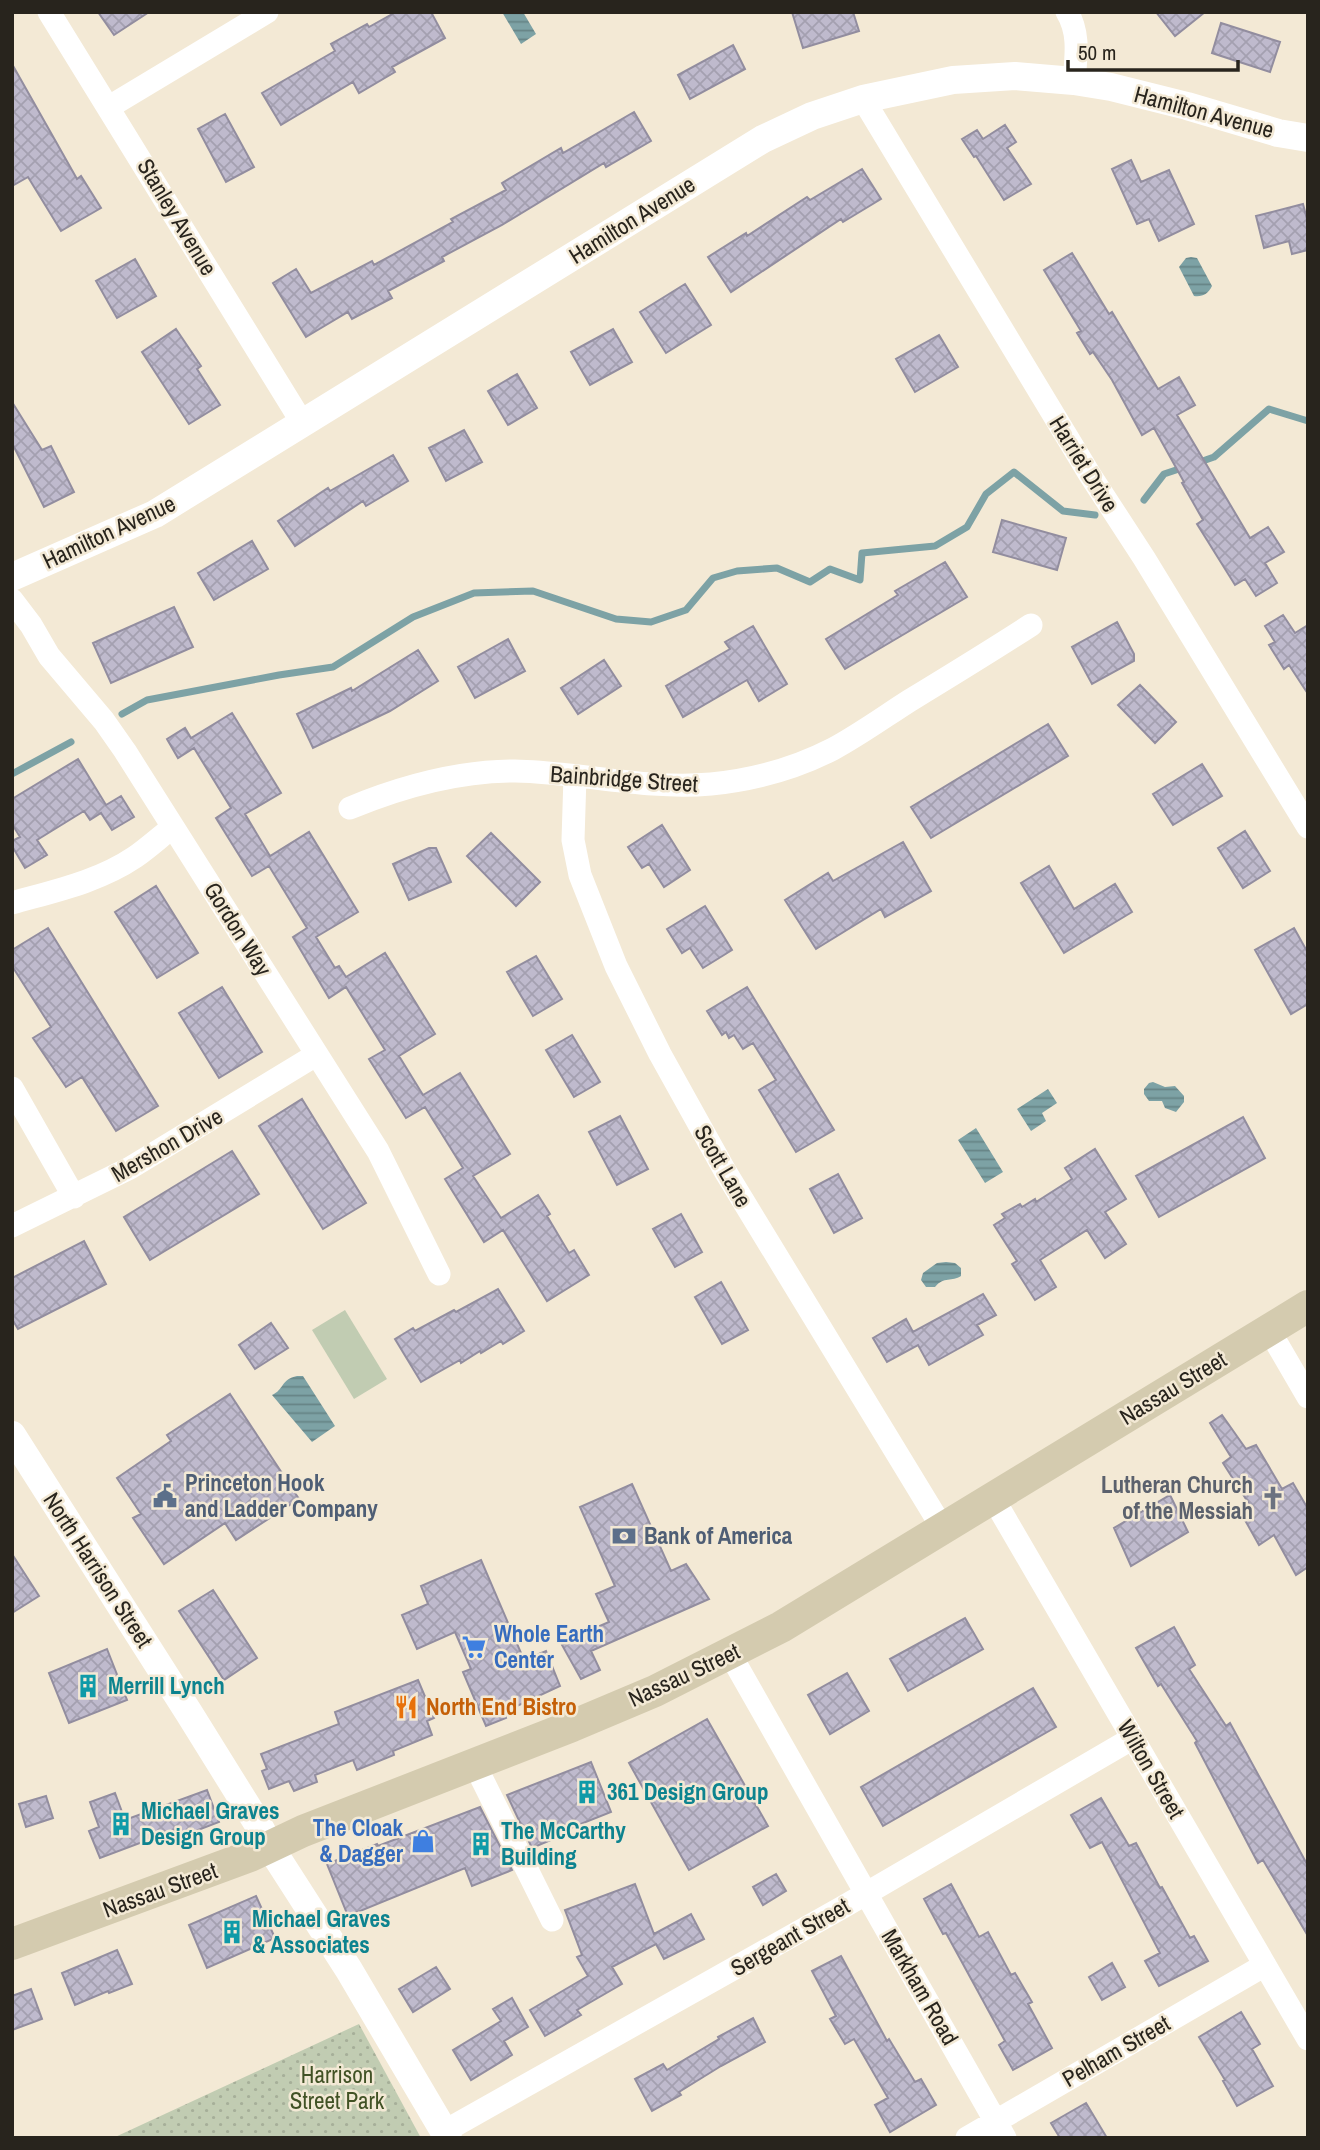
<svg xmlns="http://www.w3.org/2000/svg" width="1320" height="2150" font-family="'Archivo Narrow',sans-serif">
  <defs>
    <pattern id="green-dots" width="8" height="8" patternUnits="userSpaceOnUse" patternTransform="scale(1.75)"><rect width="8" height="8" fill="#c1ccb2"/><path d="M2 2h.1M6 6h.1" fill="none" stroke="#a6af99" stroke-width="1.8" stroke-linecap="round"/></pattern>
    <pattern id="water-rules" width="6" height="5" patternUnits="userSpaceOnUse" patternTransform="scale(1.75)"><rect width="6" height="5" fill="#7da2a5"/><path d="M0 2.5h6" fill="none" stroke="#668486"/></pattern>
    <pattern id="building-cross-hatch" width="8" height="8" patternUnits="userSpaceOnUse" patternTransform="scale(1.75)"><rect width="8" height="8" fill="#bfbacd"/><path d="M0 0l8 8M0 8l8-8" fill="none" stroke="#a4a0b0"/></pattern>
  </defs>
  <rect width="100%" height="100%" fill="#f3e9d5"/>
  <path fill="url(#green-dots)" d="M359,2024l62,114h-308z"/>
  <path fill="#c1ccb2" d="M345,1310l42,69 -33,20 -42,-69z"/>
  <path fill="url(#water-rules)" d="M502,12h21l13,22 -15,10z
    M1191,257l6,1 15,28c-4,8 -9,11 -18,10l-15,-29 7,-9z
    M1153,1082l12,5 10,-1 9,10v6l-8,10 -11,-4 -3,-7h-13l-5,-7v-5l5,-6z
    M1048,1089l9,14 -15,10 4,8 -15,10 -14,-22z
    M976,1128l27,44 -18,11 -27,-43z
    M946,1262l9,1 6,5v8c-9,6 -17,0 -26,11h-9l-5,-7 2,-7 14,-10z
    M297,1376h6l32,50 -23,16 -40,-47c12,-5 9,-16 25,-19z"/>
  <g fill="none" stroke-linecap="round" stroke-linejoin="round">
    <path stroke="#7da2a5" stroke-width="7" d="M1197,463l17,-6 55,-48 39,12
      M1144,500l20,-26 21,-7
      M122,714l25,-14 132,-25 54,-8 80,-50 61,-24 59,-2 83,28 35,3 35,-12 27,-32 24,-7 40,-3 33,14 20,-13 30,11 2,-27 73,-7 32,-19 19,-33 28,-22 49,39 32,4
      M12,774l59,-32"/>
  </g>
  <path fill="url(#building-cross-hatch)" stroke="#928d9f" stroke-width="2" d="M98,12h51l-35,23z
    M396,12h35l14,26 -53,29 3,5 -36,21 -6,-11 -72,43 -19,-32 73,-42 -4,-7 36,-20 2,3z
    M792,12h61l6,19 -56,17z
    M1156,12h49l-30,24z
    M1221,23l59,19 -10,30 -58,-19z
    M733,45l12,24 -55,30 -12,-24z
    M12,64l65,115 4,-3 20,32 -40,23 -33,-54 -16,9z
    M634,112l17,29 -45,26 -2,-4 -102,62 -60,32 2,4 -56,30 4,7 -40,21 -4,-7 -42,25 -33,-54 23,-14 15,24 61,-32 2,4 79,-43 -2,-3 55,-29 -4,-7 59,-35 2,5z
    M225,114l29,53 -28,15 -28,-53z
    M1005,125l11,17 -9,6 24,36 -27,16 -28,-44 -2,1 -12,-18 15,-9 6,9z
    M1131,160l10,22 28,-12 25,54 -35,17 -10,-22 -12,5 -25,-55z
    M862,169l19,30 -38,23 -2,-3 -110,73 -23,-35 38,-24 1,3 60,-39 3,3z
    M1303,204l5,19v27l-16,4 -3,-13 -25,7 -8,-32z
    M1072,253l37,61 3,-2 46,77 21,-12 16,28 -18,10 73,123 18,-11 16,25 -19,11 12,20 -21,13 -11,-17 -10,6 -38,-61 6,-4 -21,-37 2,-1 -30,-54 -12,7 -30,-55 -19,-28 -3,2 -13,-21 4,-2 -37,-61z
    M135,259l21,37 -39,22 -21,-37z
    M685,284l26,41 -45,28 -26,-41z
    M176,329l25,37 -4,3 23,36 -31,19 -47,-72z
    M613,329l19,33 -42,23 -19,-33z
    M939,335l19,32 -43,25 -19,-33z
    M517,374l20,34 -29,17 -20,-34z
    M12,402l30,48 9,-4 23,46 -30,15 -32,-64z
    M464,430l18,32 -36,19 -17,-33z
    M393,455l15,26 -42,25 -3,-5 -68,45 -17,-25 50,-33 2,3z
    M1002,520l64,18 -9,32 -64,-18z
    M252,541l16,28 -54,31 -16,-27z
    M945,562l22,35 -122,72 -19,-30 72,-44 -3,-4z
    M174,607l19,40 -82,36 -18,-40z
    M1283,615l12,18 13,-8v69l-19,-29 -5,4 -15,-24 6,-3 -10,-16z
    M1117,622l17,32v7l-42,23 -20,-37z
    M753,626l34,58 -28,17 -12,-21 -64,37 -17,-31 64,-37 -5,-7z
    M508,639l17,32 -50,27 -17,-31z
    M418,650l20,31 -48,30 -77,37 -16,-34 54,-26 1,3z
    M604,660l17,26 -43,28 -17,-26z
    M1140,685l36,37 -21,21 -37,-38z
    M232,713l49,80 -36,21 25,42 39,-24 49,80 -42,25 19,31 4,-2 7,11 39,-24 50,81 -36,22 24,39 37,-22 50,81 -37,22 28,42 37,-23 12,19 -3,2 22,37 5,-3 15,25 -42,26 -44,-71 -19,12 -39,-63 18,-11 -38,-61 -19,11 -37,-59 16,-9 -39,-63 -17,11 -36,-61 14,-9 -38,-62 -17,10 -36,-58 15,-10 -37,-60 -16,10 -11,-19 18,-11 6,10z
    M1048,724l20,32 -137,82 -20,-31z
    M78,759l28,46 15,-9 13,21 -22,13 -11,-17 -11,7 -6,-9 -47,29 10,15 -22,13 -13,-22v-5l8,-4 -8,-13v-25z
    M1202,764l20,32 -49,29 -20,-31z
    M662,825l28,45 -26,17 -15,-23 -7,4 -14,-21z
    M1245,831l25,40 -27,17 -25,-40z
    M491,833l49,49 -24,24 -49,-50z
    M903,842l28,49 -46,26 -4,-8 -65,40 -31,-49 43,-27 5,8z
    M429,848h7l15,34 -42,18 -16,-36z
    M1049,866l25,43 41,-25 17,28 -68,41 -43,-70z
    M156,886l42,67 -41,25 -42,-66z
    M705,906l27,44 -29,18 -13,-20 -8,5 -15,-24z
    M48,928l110,178 -42,25 -34,-54 -16,10 -33,-49 18,-11 -39,-61v-16z
    M1294,928l14,25v51l-17,10 -36,-64z
    M536,956l26,43 -29,17 -26,-44z
    M222,987l40,65 -43,26 -40,-65z
    M747,987l87,143 -38,22 -37,-62 17,-10 -23,-37 -10,6 -9,-14 -5,3 -3,-6 -4,3 -15,-24z
    M572,1035l28,47 -26,15 -28,-47z
    M302,1099l64,104 -43,26 -64,-103z
    M620,1116l28,53 -31,16 -28,-53z
    M1243,1117l22,41 -106,59 -23,-41z
    M1095,1149l31,50 -21,13 21,32 -21,14 -18,-28 -47,30 16,27 -21,13 -23,-36 5,-3 -23,-36 11,-7 -3,-4 18,-10 2,3 13,-8 1,3 36,-23 -7,-11z
    M232,1151l27,43 -109,66 -26,-43z
    M838,1174l24,44 -28,15 -24,-44z
    M681,1214l21,38 -27,15 -22,-38z
    M84,1241l22,43 -88,45 -6,-10v-41z
    M721,1282l27,48 -26,14 -27,-47z
    M498,1289l26,42 -21,13 -2,-3 -20,12 -1,-2 -19,12 -1,-3 -39,22 -26,-43 18,-11 2,3 39,-21 2,2z
    M983,1294l13,21 -19,10 6,10 -54,30 -11,-20 -31,17 -14,-24 33,-19 7,13z
    M271,1323l17,25 -33,21 -16,-24z
    M230,1394l69,105 -63,41 -11,-17 -61,41 -31,-46 8,-4 -24,-36 54,-37 -4,-6z
    M1222,1415l24,34 10,-4 26,44 11,-6 15,26v58l-12,8 -22,-40 -15,10 -18,-32 10,-6 -28,-44 8,-6 -21,-34z
    M632,1484l39,87 15,-7 23,35 -118,52 9,19 -19,9 -19,-34 4,-2 -1,-2 44,-19 -13,-28 19,-8 -35,-79z
    M1170,1495l18,37 -57,34 -17,-38z
    M12,1554l27,42 -27,17z
    M481,1560l43,100 22,-9 14,35 -56,26 2,6 -20,8 -23,-54 8,-3 -16,-37 -38,17 -15,-34 26,-11 -7,-18z
    M213,1590l44,68 -33,22 -45,-69z
    M965,1618l18,31 -75,42 -18,-32z
    M1174,1627l21,38 -6,4 37,57 4,-3 78,143v70l-45,-76 -5,3 -63,-120 2,-2 -36,-57 -3,2 -22,-38z
    M107,1649l20,51 -58,23 -20,-50z
    M847,1673l22,38 -39,23 -22,-39z
    M418,1680l16,38 -7,3 5,14 -39,16 1,4 -37,15 -4,-10 -38,15 2,7 -23,9 -5,-10 -20,8 -7,-18 5,-2 -6,-15 78,-30 -4,-12z
    M1033,1688l23,39 -173,99 -22,-39z
    M707,1719l61,107 -79,44 -60,-107z
    M591,1762l20,50 -48,19 2,3 -33,14 -25,-53z
    M207,1790l12,32 -39,15 -3,-8 -77,29 -11,-27 10,-4 -9,-25 25,-9 10,27z
    M46,1796l7,22 -27,9 -7,-23z
    M1101,1798l28,48 7,-3 24,45 2,-1 28,51 4,-2 14,25 -49,25 -14,-25 15,-8 -58,-111 -12,6 -19,-33z
    M480,1807l32,63 -40,16 -7,-18 -117,48 -21,-52 50,-20 1,2z
    M776,1874l10,17 -23,14 -10,-18z
    M635,1884l19,50 37,-20 13,25 -40,20 -8,-15 -44,23 10,17 -45,26 4,5 -36,21 -15,-26 58,-34 -11,-19 5,-2 -17,-45z
    M951,1884l28,53 9,-5 23,43 4,-2 17,29 -4,2 24,44 -39,22 -14,-25 6,-4 -59,-108 -3,1 -19,-35z
    M256,1896l19,42 -68,30 -18,-43z
    M117,1950l15,34 -23,9 -1,-2 -33,14 -13,-32z
    M841,1956l46,85 2,-2 26,43 6,-3 15,26 -46,27 -15,-27 13,-7 -34,-59 -9,5 -15,-25 6,-3 -24,-45z
    M1112,1963l13,24 -23,13 -13,-23z
    M436,1967l14,22 -37,23 -14,-23z
    M31,1989l11,30 -30,11v-34z
    M512,1998l16,29 -24,14 8,14 -41,25 -18,-30 48,-29 -8,-12z
    M1241,2012l19,32 -8,5 21,37 -36,20 -14,-25 2,-1 -26,-43z
    M753,2018l12,24 -44,24 -42,26 2,3 -29,16 -17,-32 28,-15 4,6 52,-31 -1,-2z
    M1086,2103l21,35h-47l-9,-15z"/>
  <g fill="none" stroke-linecap="round" stroke-linejoin="round">
    <path stroke="#fff" stroke-width="23" d="M49,12l254,412
      M1067,12c13,21 9,45 7,69
      M863,99l227,376 54,83 164,269
      M109,107l158,-95
      M12,600l19,25 18,31 55,65 21,30 253,400 61,123
      M575,776l-2,64 7,35 36,91 44,88 65,117 218,358
      M350,808c53,-22 107,-37 165,-37 65,1 130,19 196,13 41,-4 85,-16 122,-35 26,-14 51,-32 76,-48 41,-25 82,-50 122,-76
      M12,903c42,-12 86,-21 123,-46 13,-9 25,-20 38,-30
      M12,1088l62,109
      M12,1226l118,-58 186,-113
      M1269,1330l39,67
      M993,1498l315,541
      M730,1654l275,484
      M474,1763l78,157
      M445,2131l398,-224 290,-169
      M967,2138l298,-173"/>
    <path stroke="#fff" stroke-width="28" d="M12,577l143,-63 608,-375 49,-23 51,-17 90,-19 62,-4 59,5 37,6 76,19 91,27 30,5
      M12,1435l177,278 69,111 12,23 79,123 99,168"/>
    <path stroke="#d4cbaf" stroke-width="32" d="M12,1944l238,-88 53,-25 269,-105 83,-35 126,-64 527,-321"/>
  </g>
  <defs>
    <g id="civic-bare" transform="scale(1.89)"><path d="M-.6-6.5H3V-4.5H.6V-3L4-1V1h2V6H-6V1h2V-1L-.6-3ZM-1.2 2.5V6h2.4V2.5Z" fill="#5c6f8a" stroke="#f3e9d5" stroke-width="2.5" paint-order="stroke"/></g>
    <g id="church-bare" transform="scale(1.89)"><path d="M-1.2-6h2.4v3.5h3.3v2.4h-3.3V6h-2.4V-.1h-3.3v-2.4h3.3Z" fill="#6b7280" stroke="#f3e9d5" stroke-width="2.5" paint-order="stroke"/></g>
    <g id="bank-bare" transform="scale(1.89)"><path d="M-6-4H6V4H-6ZM0-2.3a2.3 2.3 0 1 0 0 4.6a2.3 2.3 0 1 0 0-4.6Z" fill="#5c6f8a" stroke="#f3e9d5" stroke-width="2.5" paint-order="stroke"/></g>
    <g id="supermarket-bare" transform="scale(1.89)"><path d="M-6-5.5h2.5l.6 2H6L4.5 2H-2.5L-4.4-4H-6ZM-1.5 3.2a1.3 1.3 0 1 0 .1 0ZM3 3.2a1.3 1.3 0 1 0 .1 0Z" fill="#3f7fe0" stroke="#f3e9d5" stroke-width="2.5" paint-order="stroke"/></g>
    <g id="building-bare" transform="scale(1.89)"><path d="M-4-6H4V6H1V3H-1V6H-4ZM-2.5-4.3h1.7v1.8h-1.7ZM.8-4.3h1.7v1.8H.8ZM-2.5-1h1.7V.8h-1.7ZM.8-1h1.7V.8H.8Z" fill="#0f9aa8" stroke="#f3e9d5" stroke-width="2.5" paint-order="stroke"/></g>
    <g id="restaurant-bare" transform="scale(1.89)"><path d="M-5-6h1v4h1v-4h1v4h1v-4h1v5L-1.5 .5V6h-2V.5L-5-1ZM5-6V6H3V1.5H1.5Q1.5-4 5-6Z" fill="#e8710a" stroke="#f3e9d5" stroke-width="2.5" paint-order="stroke"/></g>
    <g id="shop-bare" transform="scale(1.89)"><path d="M-5-2.5h2.3a2.7 3.5 0 0 1 5.4 0H5L5.5 6h-11ZM-1.5-2.5h3a1.5 2.3 0 0 0-3 0Z" fill="#3f7fe0" stroke="#f3e9d5" stroke-width="2.5" paint-order="stroke"/></g>
  </defs>
  <g fill-rule="evenodd">
    <use href="#civic-bare" x="165" y="1496"/>
    <use href="#church-bare" x="1273" y="1498"/>
    <use href="#bank-bare" x="624" y="1536"/>
    <use href="#supermarket-bare" x="474" y="1647"/>
    <use href="#building-bare" x="88" y="1686"/>
    <use href="#restaurant-bare" x="406" y="1707"/>
    <use href="#building-bare" x="587" y="1792"/>
    <use href="#building-bare" x="121" y="1824"/>
    <use href="#shop-bare" x="423" y="1841"/>
    <use href="#building-bare" x="481" y="1844"/>
    <use href="#building-bare" x="232" y="1932"/>
  </g>
  <g text-anchor="middle" stroke-width="5" stroke-linejoin="round" paint-order="stroke">
    <g font-size="23" fill="#28241d" stroke="#f3e9d5">
      <text transform="translate(1204 112) rotate(15)" y="8">Hamilton Avenue</text>
      <text transform="translate(177 217) rotate(59)" y="8">Stanley Avenue</text>
      <text transform="translate(632 220) rotate(-32)" y="8">Hamilton Avenue</text>
      <text transform="translate(1084 464) rotate(58)" y="8">Harriet Drive</text>
      <text transform="translate(109 532) rotate(-25)" y="8">Hamilton Avenue</text>
      <text transform="translate(624 779) rotate(4)" y="8">Bainbridge Street</text>
      <text transform="translate(238 929) rotate(58)" y="8">Gordon Way</text>
      <text transform="translate(167 1145) rotate(-30)" y="8">Mershon Drive</text>
      <text transform="translate(723 1166) rotate(60)" y="8">Scott Lane</text>
      <text transform="translate(1173 1388) rotate(-31)" y="8">Nassau Street</text>
      <text transform="translate(98 1570) rotate(57)" y="8">North Harrison Street</text>
      <text transform="translate(684 1675) rotate(-25)" y="8">Nassau Street</text>
      <text transform="translate(1151 1769) rotate(60)" y="8">Wilton Street</text>
      <text transform="translate(160 1890) rotate(-20)" y="8">Nassau Street</text>
      <text transform="translate(790 1937) rotate(-30)" y="8">Sergeant Street</text>
      <text transform="translate(920 1987) rotate(60)" y="8">Markham Road</text>
      <text transform="translate(1116 2051) rotate(-30)" y="8">Pelham Street</text>
    </g>
    <g font-size="23" font-weight="bold" fill="#4e5e75" stroke="#f3e9d5" text-anchor="start">
      <text x="185" y="1491">Princeton Hook<tspan x="185" dy="26">and Ladder Company</tspan></text>
      <text x="644" y="1544">Bank of America</text>
    </g>
    <g font-size="23" font-weight="bold" fill="#5b616d" stroke="#f3e9d5" text-anchor="end">
      <text x="1253" y="1493">Lutheran Church<tspan x="1253" dy="26">of the Messiah</tspan></text>
    </g>
    <g font-size="23" font-weight="bold" fill="#366cbe" stroke="#f3e9d5" text-anchor="start">
      <text x="494" y="1642">Whole Earth<tspan x="494" dy="26">Center</tspan></text>
      <text x="403" y="1836" text-anchor="end">The Cloak<tspan x="403" dy="26">&amp; Dagger</tspan></text>
    </g>
    <g font-size="23" font-weight="bold" fill="#0d838f" stroke="#f3e9d5" text-anchor="start">
      <text x="108" y="1694">Merrill Lynch</text>
      <text x="607" y="1800">361 Design Group</text>
      <text x="141" y="1819">Michael Graves<tspan x="141" dy="26">Design Group</tspan></text>
      <text x="501" y="1839">The McCarthy<tspan x="501" dy="26">Building</tspan></text>
      <text x="252" y="1927">Michael Graves<tspan x="252" dy="26">&amp; Associates</tspan></text>
    </g>
    <g font-size="23" font-weight="bold" fill="#c56008" stroke="#f3e9d5" text-anchor="start">
      <text x="426" y="1715">North End Bistro</text>
    </g>
    <g font-size="23" fill="#415225" stroke="#f3e9d5">
      <text x="337" y="2083">Harrison<tspan x="337" dy="26">Street Park</tspan></text>
    </g>
  </g>
  <rect width="1320" height="2150" fill="none" stroke="#28241d" stroke-width="28"/>
  <path d="M1068 60v10h170v-10" fill="none" stroke="#28241d" stroke-width="3.5"/>
  <text x="1078" y="60" font-size="21" fill="#28241d" stroke="#f3e9d5" stroke-width="5" paint-order="stroke">50 m</text>
</svg>
